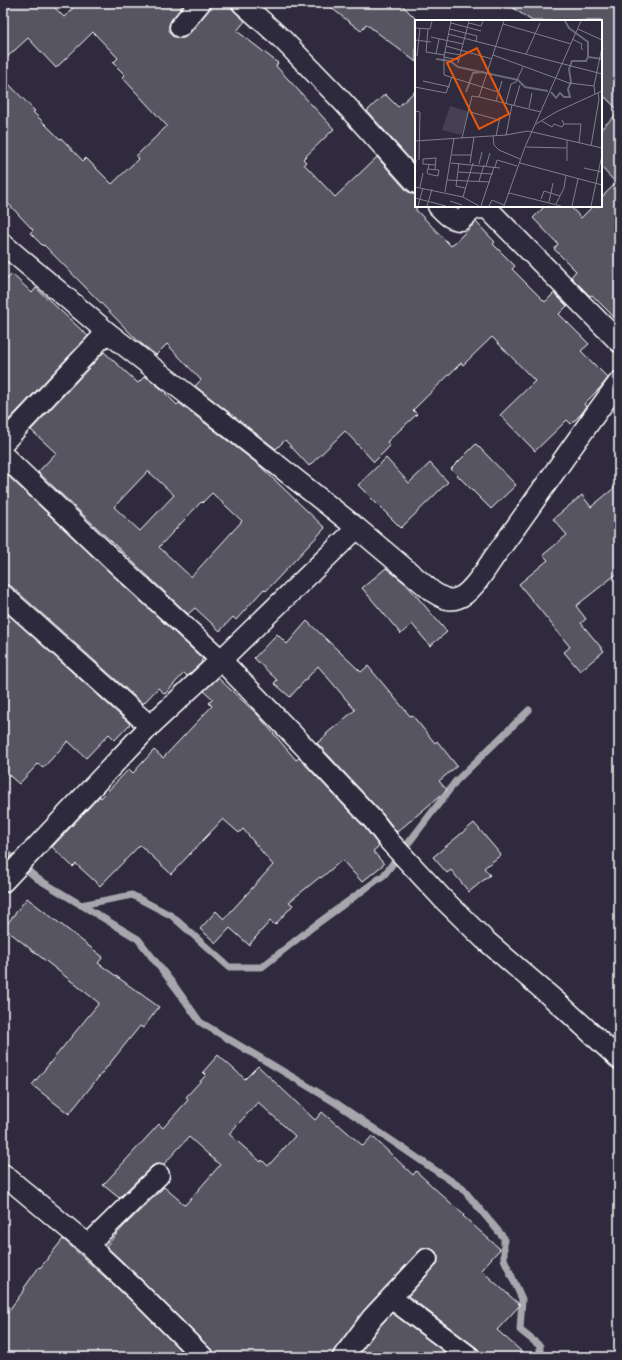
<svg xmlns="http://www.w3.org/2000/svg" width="622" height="1360" font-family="'Gochi Hand',sans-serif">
  <rect width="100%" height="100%" fill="#2f2a3d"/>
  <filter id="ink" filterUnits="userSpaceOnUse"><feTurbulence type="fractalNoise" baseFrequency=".025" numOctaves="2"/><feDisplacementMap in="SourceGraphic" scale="8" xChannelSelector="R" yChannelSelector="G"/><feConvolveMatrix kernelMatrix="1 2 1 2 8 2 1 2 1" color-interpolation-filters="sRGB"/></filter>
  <g filter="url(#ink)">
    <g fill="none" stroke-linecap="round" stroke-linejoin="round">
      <path stroke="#a7a6ad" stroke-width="7" d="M3,850l35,29 100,60 38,49 24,34 136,81 127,86 41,49v21l18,40 -2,31 20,16v11
        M81,905l51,-10 40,21 57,51h33l48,-38 74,-54 72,-94 73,-71"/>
    </g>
    <path fill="#595564" stroke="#fff" fill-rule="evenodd" d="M3,3h47l14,14 14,-14h107l-14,17 -2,5v6l3,5 6,2h6l5,-4 20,-24 2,-7h20v4l3,4 11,10 -8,10 41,32 -2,3 58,63 -31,30 3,3 -2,2 31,33 42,-40 30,34 5,3h4v16l35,36 25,-24 19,20 -2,2 22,22 -3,3 33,33 9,-9 13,13 -8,8 30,30 -8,7 27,27 -8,10 -16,16 2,3 -4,6 -11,11 -4,-4 -32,31 -35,-36 35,-34 -43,-44 -29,28 -2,-2 -48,47 4,4 -30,28 3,4 -16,16 -29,-31 -36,35 -24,-26 -9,9 -81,-63 6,-6 -34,-36 -11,11 -18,-14 -94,-96 -1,1 -13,-13 3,-3 -30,-32v-120l32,33 -2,1 27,27 1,-1 22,23 3,-3 26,26 27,-26 -3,-2 31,-30 -45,-49 3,-2 -12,-12 5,-5 -25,-26 -37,36 -28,-30 -25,23z
      M325,3h75l16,16v43l-50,-38 -5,7z
      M506,3h113v108l-18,-18v-72h-69z
      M416,90v76l-49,-55 18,-17 13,13z
      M619,112v210l-27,-27 -2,1 -19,-19 5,-6 -22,-22 4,-5 -25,-26 12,-12h25l11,12 12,-12h8v-8l15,-15 -15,-16v-38z
      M12,274l20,19 4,-5 52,48 -85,90v-143z
      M104,352l34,31 7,-7 14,11 18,18 2,-2 80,62 66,63 -59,63 -2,-2 -28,31 -3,-3 -13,14 -25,-23 -7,6 -150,-142 18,-19 -25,-23zM148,471l26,24 -34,36 -26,-24zM212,493l30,28 -51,56 -32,-30 42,-45 1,1z
      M476,444l40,41 -25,24 -40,-40z
      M386,458l23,25 21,-20 18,19 -47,46 -43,-43z
      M3,471l104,99 96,89 -2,2 1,1 -15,14 -3,-3 -19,21 -7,-6 -15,16 -132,-118 -8,-2z
      M619,484v88l-43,34 10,13 -5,4 23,28 -24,20 -16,-19 6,-5 -51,-63 29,-24 -5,-5 24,-20 -14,-16 29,-24 9,12z
      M386,568l21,17 40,47 -17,14 -18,-22 -11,10 -39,-46z
      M3,610l127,114 -15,16 -6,-6 -23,24 -18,-17 -25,27 -5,-4 -19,20 -16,-14z
      M307,621l54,51 7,-6 42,50 2,-1 23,28 2,-2 20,25 -18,15 8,9 -50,42 -15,-19 -65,-70 10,-8 -1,-1 29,-24 -37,-44 -28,31 -16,-14 3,-3 -23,-22 23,-24 10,10z
      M218,678l39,36 39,46 3,-2 66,70 14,18 -6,5 11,13 -22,18 -20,-22 -21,18 -1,-1 -31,25 4,3 -18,20 -5,-4 -21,24 -19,-17 -14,15 -16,-14 16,-18 8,8 49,-54 -30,-36 -4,4 -16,-14 -52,55 -31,-29 -40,41 -24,-22 -3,3 -21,-20 48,-51 1,2 28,-29 4,4 21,-23 9,8 49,-52 -3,-3 4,-4 -9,-8z
      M474,823l27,32 -17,13 6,7 -21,17 -18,-22 -4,3 -14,-16z
      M27,898l76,59 -5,6 61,44 -16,21 -3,-2 -71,88 -37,-29 67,-82 -95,-75z
      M218,1055l27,24 13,-13 57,54 7,-8 15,13 1,-1 25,22 9,-10 41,39 3,-4 15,14 33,30 -1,1 37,33 -19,21 39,35 -23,25 31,27h-47l-1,-5 -3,-4 -69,-52 27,-29 3,-5v-6l-3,-5 -6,-3h-6l-4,3 -55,59 -30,40 -2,7h-118l-3,-8 -67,-67 -38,-36 19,-21 39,-38 21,18 35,-40 -31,-28 -26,28 -7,-1 -5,3 -32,31 -16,-13 56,-61 4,4 25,-28 -2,-3 20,-22 -3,-3zM258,1102l37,34 -27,30 -6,-6 -1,2 -32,-28z
      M63,1239l65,59 59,59h-184v-39l22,-29 -1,-1 15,-21 1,1z
      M392,1313l59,44h-94l24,-32z"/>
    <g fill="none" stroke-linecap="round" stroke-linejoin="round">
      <g stroke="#fff" stroke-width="23">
        <path id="minor" d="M242,3l41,37 60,62 73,81
          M180,27l20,-24
          M438,206c7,7 12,14 23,14 10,-9 14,-14 27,-11l131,133
          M3,244l104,88 135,105 115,91 -136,132 -71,66 -147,156
          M3,443l104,-111
          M3,455l112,107 106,98 78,81 75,80 16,21 52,56 42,41 81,70 54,50
          M357,528l76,64c8,5 15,10 25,6 15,-5 30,-33 39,-45 42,-57 80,-115 122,-171
          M3,595l147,131
          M3,1174l85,71 48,45 67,67
          M88,1245l71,-70
          M391,1298l79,59
          M343,1357l29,-39 55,-59"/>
      </g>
      <use href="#minor" stroke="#2f2a3d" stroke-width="20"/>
    </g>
  </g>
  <g transform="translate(415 20)">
    <rect width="187" height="187" fill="#2f2a3d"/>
    <path d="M35,86l19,6 -8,23 -19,-5z" fill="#464152"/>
    <path fill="none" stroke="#6d6a77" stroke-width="2" d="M150,1l4,7 19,14v15l14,2M21,39l14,2 8,6 60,13 7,7 23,4M51,72l7,-19 11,-1M136,72l5,6 4,-5 4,4h6l-2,-8 3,-7 -2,-13 3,-8h14l2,-4"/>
    <path fill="none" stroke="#827f8b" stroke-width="1" d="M36,1l-7,36v18l54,17M89,1l-25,76 62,15M36,3l30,8M54,3l12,3 2,-5M88,4l68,20M0,8l15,1 2,-8M13,9l-2,23 18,3M35,9l27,7 -1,6M163,9l24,11M33,14l154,40M16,17l32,7M157,19l10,5 -1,4 2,2M0,20l16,2M31,26l46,13M29,32l16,3M21,34l3,-15M111,34l14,-31M78,35l76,28 25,3M2,36l3,-28M29,37l15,3M43,43l11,-42M8,61l27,6M0,67l31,6 6,-16M180,74l-1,-8 8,-39M81,81l6,-20M91,83l5,-19 5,-2 7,-15M99,85l6,-20M114,88l3,-15M0,91l5,1 -1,48M55,92l29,8M147,100l2,4h17l-2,19M127,101l10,6 2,-3 8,3 2,-3M121,104l20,-12 46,-21M91,115l6,-30M78,116l1,9 5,5 21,9M81,116l4,-19M47,118l10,-42 7,1M152,120v21M0,121l91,-6 22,-4 74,17M176,126l8,-47 -1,-6M111,127l40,1M37,135h19M36,143l49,5M44,143l-3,23 9,2M55,143l4,-26M105,143l82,22M64,144l3,-12M71,146l4,-13M80,147l2,-7 20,6M169,148l18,4M13,149l11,1 -1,6 -10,-2 -1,-2 2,-7M20,149l1,-11 -13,1v5l13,1M0,152l1,-12M43,152l35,2M32,160l43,2M64,161l5,-16M0,167l48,10 16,9M5,167l3,-14M30,172l9,-54M94,173l52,13M48,177l10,-34M0,178l31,8M126,179l3,-8 16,5M35,181l12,4M134,182l4,-19M141,184l8,-16 2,-13M3,186l5,-18M12,186l5,-17M66,186l13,-39M74,186l3,-6 12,5M89,186l21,-59 56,-126M157,186l6,-27M176,186l11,-51"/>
    <path fill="#e8590c" fill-opacity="0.15" stroke="#e8590c" stroke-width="2" d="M62,28l32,66 -30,15 -32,-66z"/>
    <rect width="187" height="187" fill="none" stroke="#fff" stroke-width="2"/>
  </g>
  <rect width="622" height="1360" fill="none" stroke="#2f2a3d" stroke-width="16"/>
  <rect x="8" y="8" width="606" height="1344" fill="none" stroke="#fff" stroke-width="1.5" filter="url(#ink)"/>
</svg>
